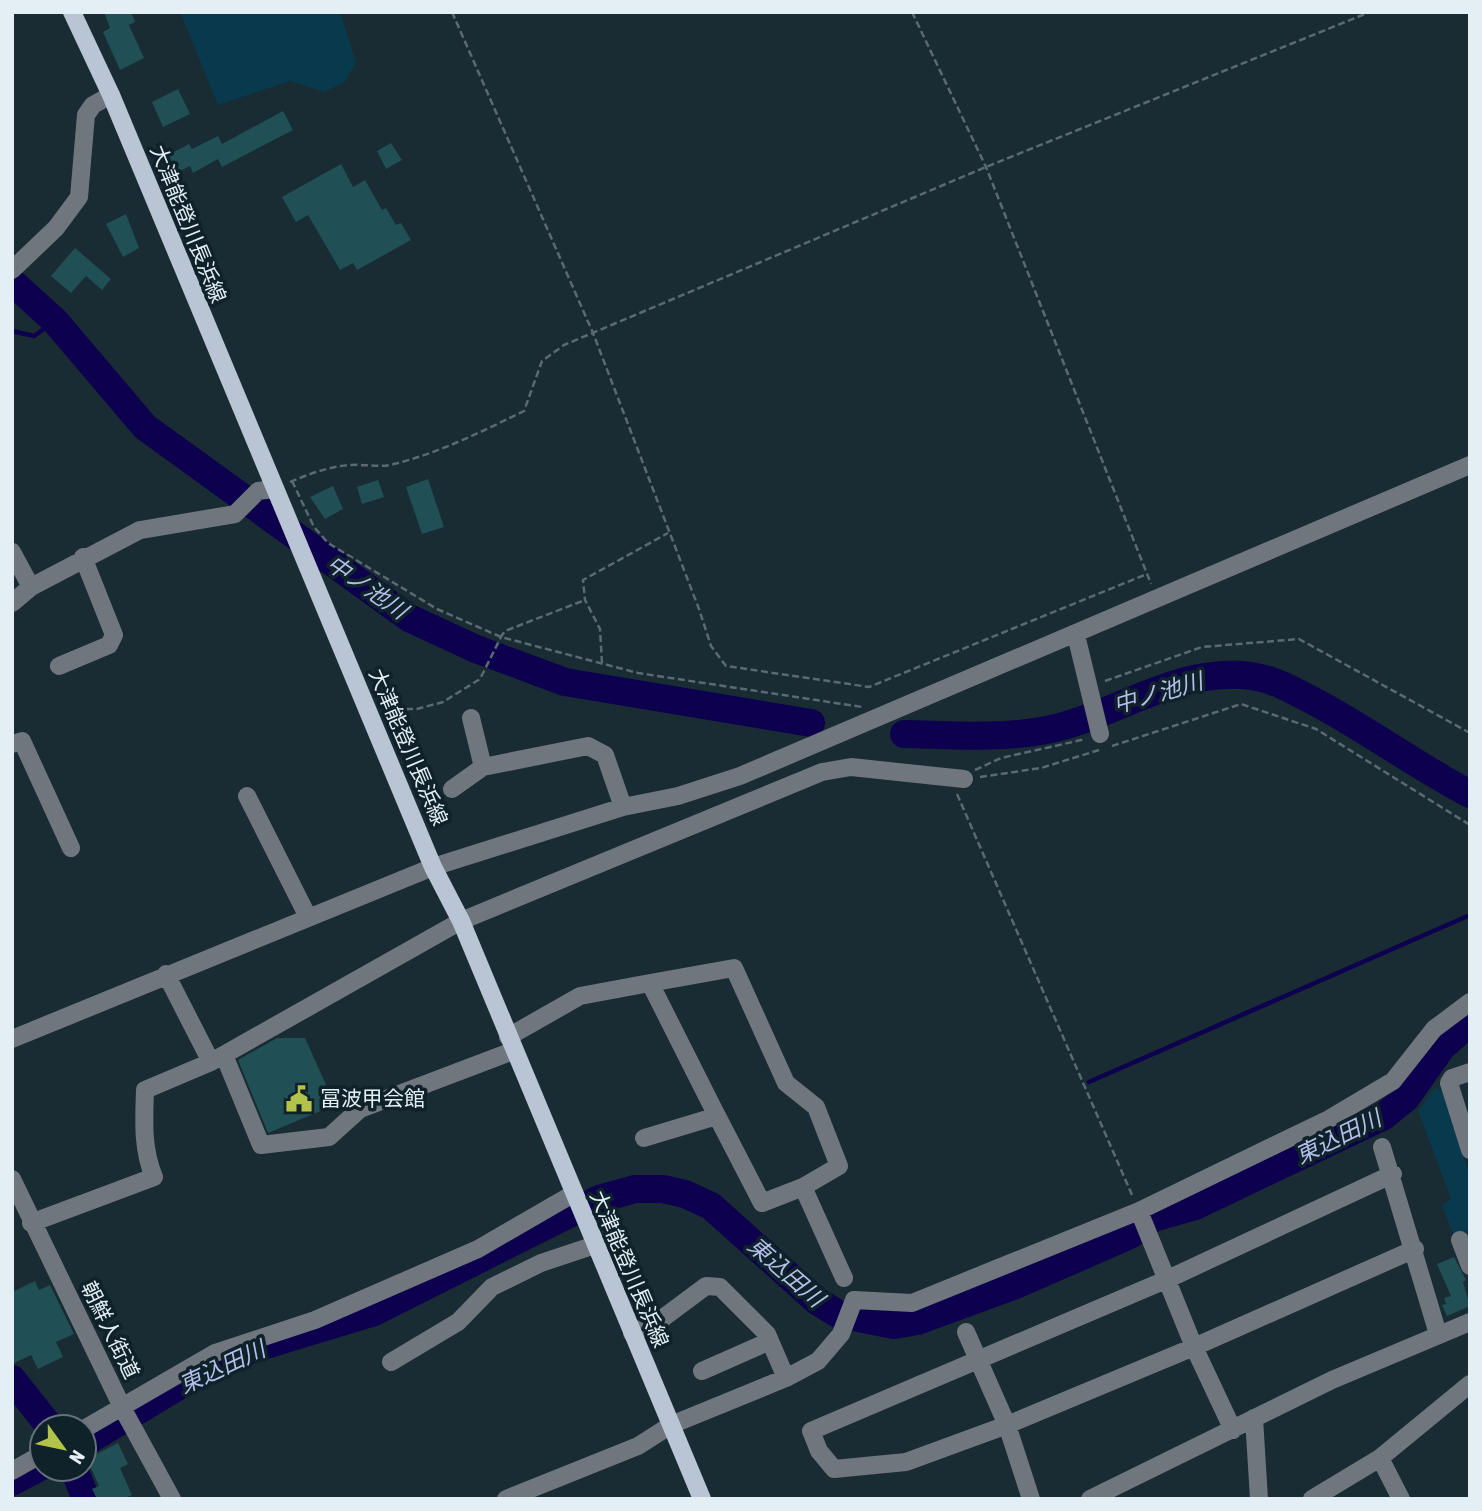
<svg xmlns="http://www.w3.org/2000/svg" width="1482" height="1511" font-family="'Asap Condensed','Noto Sans JP',sans-serif">
  <rect width="100%" height="100%" fill="#192b33"/>
  <path fill="#09394c" d="M180,12h160l16,50 -11,20 -21,10 -34,-11 -72,24z
    M1436,1086l2,5 4,-2 28,87v53l-16,8 -12,-32 9,-6 -33,-88z"/>
  <g fill="none" stroke-linecap="round" stroke-linejoin="round">
    <path stroke="#0d004e" stroke-width="4.5" d="M12,331l22,5 21,-15
      M1089,1082l381,-167"/>
    <path stroke="#0d004e" stroke-width="28" d="M12,282l43,39 90,106 264,191 67,31 89,33 246,41
      M904,734c48,1 96,5 143,-4 69,-14 130,-64 204,-54 24,3 47,17 68,28 52,28 99,63 151,90
      M12,1379l38,48
      M84,1443l116,-70 52,-24 122,-37 225,-113 36,-10h28l22,5 26,12 106,95 21,13 56,11 23,-4 101,-37 112,-49 23,-17 42,-12 189,-90 22,-18 36,-51 28,-25
      M74,1469l12,30
      M12,1482l30,-16"/>
  </g>
  <path fill="#204f55" d="M104,12h27l4,10 -6,3 15,33 -24,12 -17,-38 7,-4z
    M178,89l12,25 -27,13 -11,-25z
    M283,111l10,19 -71,37 -4,-8 -25,14 -3,-7 -20,10 -9,-17 28,-15 3,5 26,-13 4,8z
    M391,143l11,17 -16,9 -9,-18z
    M341,164l12,23 12,-7 17,30 4,-2 10,17 5,-2 10,17 -54,30 -4,-7 -13,7 -32,-55 -12,7 -14,-25z
    M126,214l13,34 -16,9 -17,-33z
    M75,248l36,31 -9,11 -16,-14 -15,17 -20,-17z
    M428,479l16,48 -22,7 -16,-47z
    M378,480l6,17 -22,7 -5,-17z
    M333,486l10,23 -18,10 -15,-22z
    M277,1038h28l30,67 -67,28 -30,-73z
    M1454,1257l12,23 -3,2 7,24 -23,10 -5,-11 4,-1 -2,-6 7,-2 -14,-32z
    M35,1281l4,9 11,-5 24,49 -18,8 7,15 -25,12 -7,-14 -19,9v-72z
    M118,1443l10,21 -8,4 12,27 -9,4h-26l-5,-10 7,-3 -12,-27z"/>
  <g fill="none" stroke-linecap="round" stroke-linejoin="round">
    <path stroke="#5b6a72" stroke-width="2.5" stroke-dasharray="7 3.5" stroke-linecap="butt" d="M452,12l141,321 106,276 12,37 15,20 143,21 278,-113
      M912,12l74,155 165,417
      M292,481l22,46 14,16 109,66 64,28 137,36 224,34
      M290,482c19,-8 40,-16 62,-17 15,-1 28,3 42,-1 45,-11 89,-33 130,-53l18,-50 22,-16 422,-178 384,-155
      M500,638l5,-7 80,-31
      M602,663l-2,-34 -15,-29 -2,-20 85,-47
      M1105,681l97,-34 97,-8 171,94
      M385,709h32l26,-7 37,-23 21,-42
      M1112,746l129,-42 75,25 154,96
      M975,770l26,-12 85,-19
      M980,777l61,-9 58,-18
      M957,794l175,401"/>
    <path stroke="#70767d" stroke-width="18" d="M12,270l44,-42 23,-31 7,-82 7,-10 18,-10
      M12,552l19,35
      M12,603l19,-16 109,-57 95,-16 23,-23 15,-2
      M1076,635l24,99
      M59,666l50,-21 5,-10 -31,-78
      M471,718l12,49
      M12,744l10,-3 49,107
      M452,789l31,-22 105,-21 17,9 18,52
      M247,796l61,121
      M166,974l45,88
      M650,983l84,-15 52,115 30,24 23,59 -36,21 -41,16 -45,-87
      M508,1037l72,-41 70,-13 67,133 -73,22
      M12,1039l421,-172 190,-60 55,-11 62,-20 730,-311
      M224,1055l37,90 68,-8 31,-28 153,-58
      M1470,1072l-18,6 -3,5 21,67
      M1382,1147l56,187
      M1393,1174l-225,105 -357,152 8,20 15,18 72,-7 101,-37 187,-78 221,-98
      M12,1179l112,232 48,88
      M803,1187l41,91
      M1139,1211l55,136 39,83
      M31,1223l123,-46c-12,-28 -10,-58 -9,-87l66,-28 250,-141 361,-149 29,-5 113,12
      M1460,1240l10,26
      M966,1332l41,93 24,74
      M632,1333l31,-15 43,-32 14,1 47,47 19,44
      M391,1362l67,-40 34,-35 49,-24 54,-18
      M702,1371l68,-30
      M1254,1418l5,81
      M84,1429l131,-76 100,-33 163,-71 95,-55
      M1380,1458l90,-74
      M12,1471l30,-17
      M506,1499l132,-53 33,-21 115,-47 32,-17 23,-27 13,-34 58,3 227,-92 190,-92 64,-38 41,-52 36,-27
      M1090,1499l242,-119 138,-58
      M1312,1499l68,-41 21,41"/>
    <path stroke="#b9c5d4" stroke-width="18" d="M72,12l39,83 322,772 28,54 241,578"/>
  </g>
  <defs>
    <g id="civic-bare" transform="scale(2.1)"><path d="M-.6-6.5H3V-4.5H.6V-3L4-1V1h2V6H-6V1h2V-1L-.6-3ZM-1.2 2.5V6h2.4V2.5Z" fill="#b3c24b" stroke="#0f2129" stroke-width="2.5" paint-order="stroke"/></g>
  </defs>
  <g fill-rule="evenodd">
    <use href="#civic-bare" x="299" y="1099"/>
  </g>
  <g text-anchor="middle" stroke-width="7" stroke-linejoin="round" paint-order="stroke">
    <g font-size="21" fill="#e4eff5" stroke="#0f2129">
      <text transform="translate(188 224) rotate(68)" y="7">大津能登川長浜線</text>
      <text transform="translate(408 747) rotate(67)" y="7">大津能登川長浜線</text>
      <text transform="translate(629 1269) rotate(67)" y="7">大津能登川長浜線</text>
      <text transform="translate(110 1330) rotate(64)" y="7">朝鮮人街道</text>
    </g>
    <g font-size="21" fill="#e4eff5" stroke="#0f2129" text-anchor="start">
      <text x="320" y="1106">冨波甲会館</text>
    </g>
    <g font-size="23" font-style="italic" fill="#b5bfeb" stroke="#0f2129">
      <text transform="translate(367 587) rotate(35)" y="8">中ノ池川</text>
      <text transform="translate(1158 693) rotate(-16)" y="8">中ノ池川</text>
      <text transform="translate(1338 1137) rotate(-26)" y="8">東込田川</text>
      <text transform="translate(786 1272) rotate(41)" y="8">東込田川</text>
      <text transform="translate(222 1367) rotate(-25)" y="8">東込田川</text>
    </g>
  </g>
  <rect width="1482" height="1511" fill="none" stroke="#e4eff5" stroke-width="28"/>
  <g transform="translate(63 1448) rotate(123)"><circle r="33" fill="#0f2129" stroke="#64737b" stroke-width="2"/>
  <path d="M0-5L12 26L0 18L-12 26Z" fill="#b3c24b"/>
  <text y="-10" font-size="19" font-weight="bold" text-anchor="middle" fill="#e4eff5">N</text>
  </g>
</svg>
